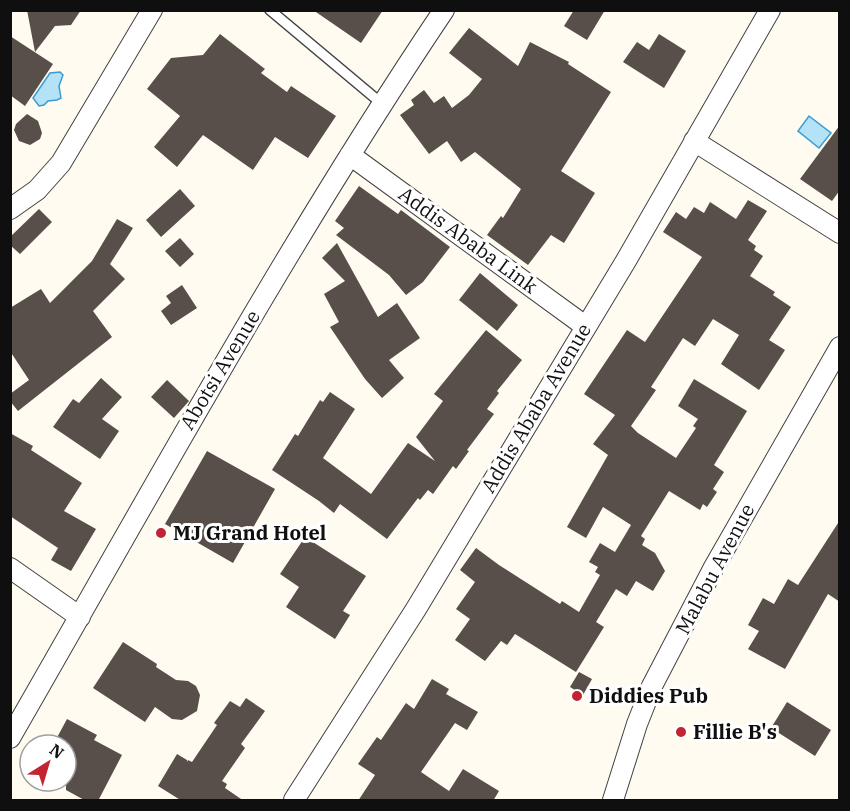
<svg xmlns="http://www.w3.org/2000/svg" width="850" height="811" font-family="'IBM Plex Serif',serif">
  <rect width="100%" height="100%" fill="#fffbf0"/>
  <path fill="#b4e2f7" stroke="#3a9cd0" stroke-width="1.5" d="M60,72l3,3 -4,11 2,12 -4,2 -9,1 -4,4 -5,1 -6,-8 17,-25z
    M809,116l22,17 -12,15 -21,-17z"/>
  <path fill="#584f4b" d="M27,10h54l-10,15 -16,1 -20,26z
    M313,10h70l-22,33z
    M574,10h31l-18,30 -23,-14z
    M469,28l49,38 12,-24 39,20 -1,2 43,28 -50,79 34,22 -31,50 -13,-8 -23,30 -41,-30 14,-19 2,2 18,-29 -46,-37 -14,10 -14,-21 -18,13 -29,-39 14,-10 -3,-5 13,-10 10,13 10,-7 8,12 17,-13 13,-16 -33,-26z
    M220,34l45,35 -4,4 26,19 4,-6 45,30 -28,42 -33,-21 -22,33 -50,-35 -26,32 -23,-20 26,-31 -33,-27 24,-31 32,-3z
    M659,34l27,17 -22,37 -41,-26 14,-20 12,8z
    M10,36l43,28 -28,42 -15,-11z
    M27,114l11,7 4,12 -2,6 -10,6 -11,-4 -5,-11 2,-6z
    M840,125v65l-8,11 -32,-22z
    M359,186l39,28 3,-4 49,37 -27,35 -17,13 -17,-20 -53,-40 8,-7 -9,-7z
    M180,189l15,17 -34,31 -15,-17z
    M748,200l19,11 -19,29 8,6 -2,4 9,6 -13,20 25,16 -2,3 18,12 -22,33 16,10 -26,40 -38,-26 18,-29 -26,-16 -18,27 -12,-8 -32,49 5,3 -25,36 7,7 38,25 20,-30 -3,-2 5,-7 -20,-13 16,-27 53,32 -33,54 10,7 -11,17 4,3 -10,15 -4,-3 -3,6 -31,-19 -28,45 4,3 -3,6 13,8 10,18 -12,20 -17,-10 -9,15 -11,-7 -20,33 8,5 -28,45 -61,-38 -8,11 -6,-4 -16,20 -30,-21 15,-21 -14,-10 19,-27 -15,-12 16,-22 23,17 61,39 2,-3 17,11 21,-37 -5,-3 3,-5 -9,-5 11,-19 15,9 16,-27 -28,-18 -17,31 -19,-11 41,-72 -15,-11 22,-29 -31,-21 43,-64 18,12 57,-85 -39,-25 13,-20 10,7 8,-12 10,6 6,-11 26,17z
    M39,209l13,13 -32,32 -10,-9v-8z
    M117,219l16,9 -23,36 15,15 -32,32 19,26 -94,74 -8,-10v-7l19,-14 -19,-29v-43l31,-19 9,14 42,-42z
    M180,238l14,16 -14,13 -15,-16z
    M337,243l41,74 19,-14 23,35 -31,22 15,18 -22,20 -17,-19 -35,-52 9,-5 -15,-28 21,-13 -23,-23z
    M480,273l38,32 -21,26 -38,-31z
    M182,285l15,23 -26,17 -10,-14 10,-8 -5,-7z
    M486,330l36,30 -25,31 2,2 -12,16 7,5 -27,36 2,1 -13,18 -3,-3 -20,28 -5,-4 -8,10 -2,-2 -31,41 -47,-35 -6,9 -15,-12 -47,-31 23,-36 3,2 22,-36 3,2 7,-10 25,17 -32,49 48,36 37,-51 27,18 -19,-24 27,-36 -9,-7z
    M101,378l21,19 -20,22 17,12 -19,28 -47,-32 20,-28 6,4z
    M167,380l22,21 -15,17 -23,-21z
    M10,433l23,13 -2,4 51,33 -18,28 32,18 -25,42 -20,-11 7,-12 -48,-32z
    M207,451l68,38 -42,74 -68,-39z
    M840,520v82l-12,-8 -43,75 -37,-20 11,-18 -11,-6 15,-27 11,6 14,-25 10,6z
    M305,537l61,39 -23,35 7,4 -15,24 -49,-32 13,-20 -19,-13z
    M123,642l34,22 -1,3 20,13 12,1 8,5 4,9 -3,16 -15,9 -10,-1 -17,-12 -10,15 -52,-34z
    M579,672l13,7 -9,16 -13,-8z
    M432,679l17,10 -3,5 32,18 -11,18 -12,-7 -34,49 28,19 14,-22 36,22 -6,10h-135l17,-26 -17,-11 19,-27 4,3 25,-37 8,6z
    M246,698l19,13 -24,33 4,4 -23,33 5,3 -2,4 19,13h-62l-24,-15 19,-32 10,6v2l1,-2 4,2 25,-37 -3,-2 16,-22 10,6z
    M787,702l44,28 -16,26 -44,-28z
    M67,719l30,16 -3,5 28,15 -24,46h-12l-20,-11v-45h-13z"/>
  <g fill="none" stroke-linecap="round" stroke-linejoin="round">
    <g stroke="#424242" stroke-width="12">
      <path id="service" d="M270,10l111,93"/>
    </g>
    <g stroke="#424242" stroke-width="22">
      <path id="minor" d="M694,141l146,92
        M350,155l235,171
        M10,209l27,-19 24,-27 91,-153
        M10,568l70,49
        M10,738c141,-245 276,-493 434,-728
        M294,800l122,-191 211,-350 143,-249
        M613,800l24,-76 15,-38 61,-117 127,-222"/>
    </g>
    <use href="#service" stroke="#fff" stroke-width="9"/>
    <use href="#minor" stroke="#fff" stroke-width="20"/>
  </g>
  <g fill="#c22433" stroke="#fff" stroke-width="2">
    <circle cx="161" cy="533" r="6"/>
    <circle cx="577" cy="696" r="6"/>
    <circle cx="681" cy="732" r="6"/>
  </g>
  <g text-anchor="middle" stroke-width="6" stroke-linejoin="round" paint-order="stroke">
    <g font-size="20" fill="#0f0f0f" stroke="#fff">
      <text transform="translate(468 240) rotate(36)" y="7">Addis Ababa Link</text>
      <text transform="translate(220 370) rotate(-59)" y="7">Abotsi Avenue</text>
      <text transform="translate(536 408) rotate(-59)" y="7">Addis Ababa Avenue</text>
      <text transform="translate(715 569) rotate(-62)" y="7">Malabu Avenue</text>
    </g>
    <g font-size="20" font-weight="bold" fill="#0f0f0f" stroke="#fff" text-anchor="start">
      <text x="173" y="540">MJ Grand Hotel</text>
      <text x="589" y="703">Diddies Pub</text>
      <text x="693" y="739">Fillie B's</text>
    </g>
  </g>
  <rect width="850" height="811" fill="none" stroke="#0f0f0f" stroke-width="24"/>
  <g transform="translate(48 763) rotate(37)"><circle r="28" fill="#ffffff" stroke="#9f9f9f" stroke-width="1.5"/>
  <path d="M0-4.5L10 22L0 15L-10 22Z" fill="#c22433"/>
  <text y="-9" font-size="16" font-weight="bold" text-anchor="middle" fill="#0f0f0f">N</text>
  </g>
</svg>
